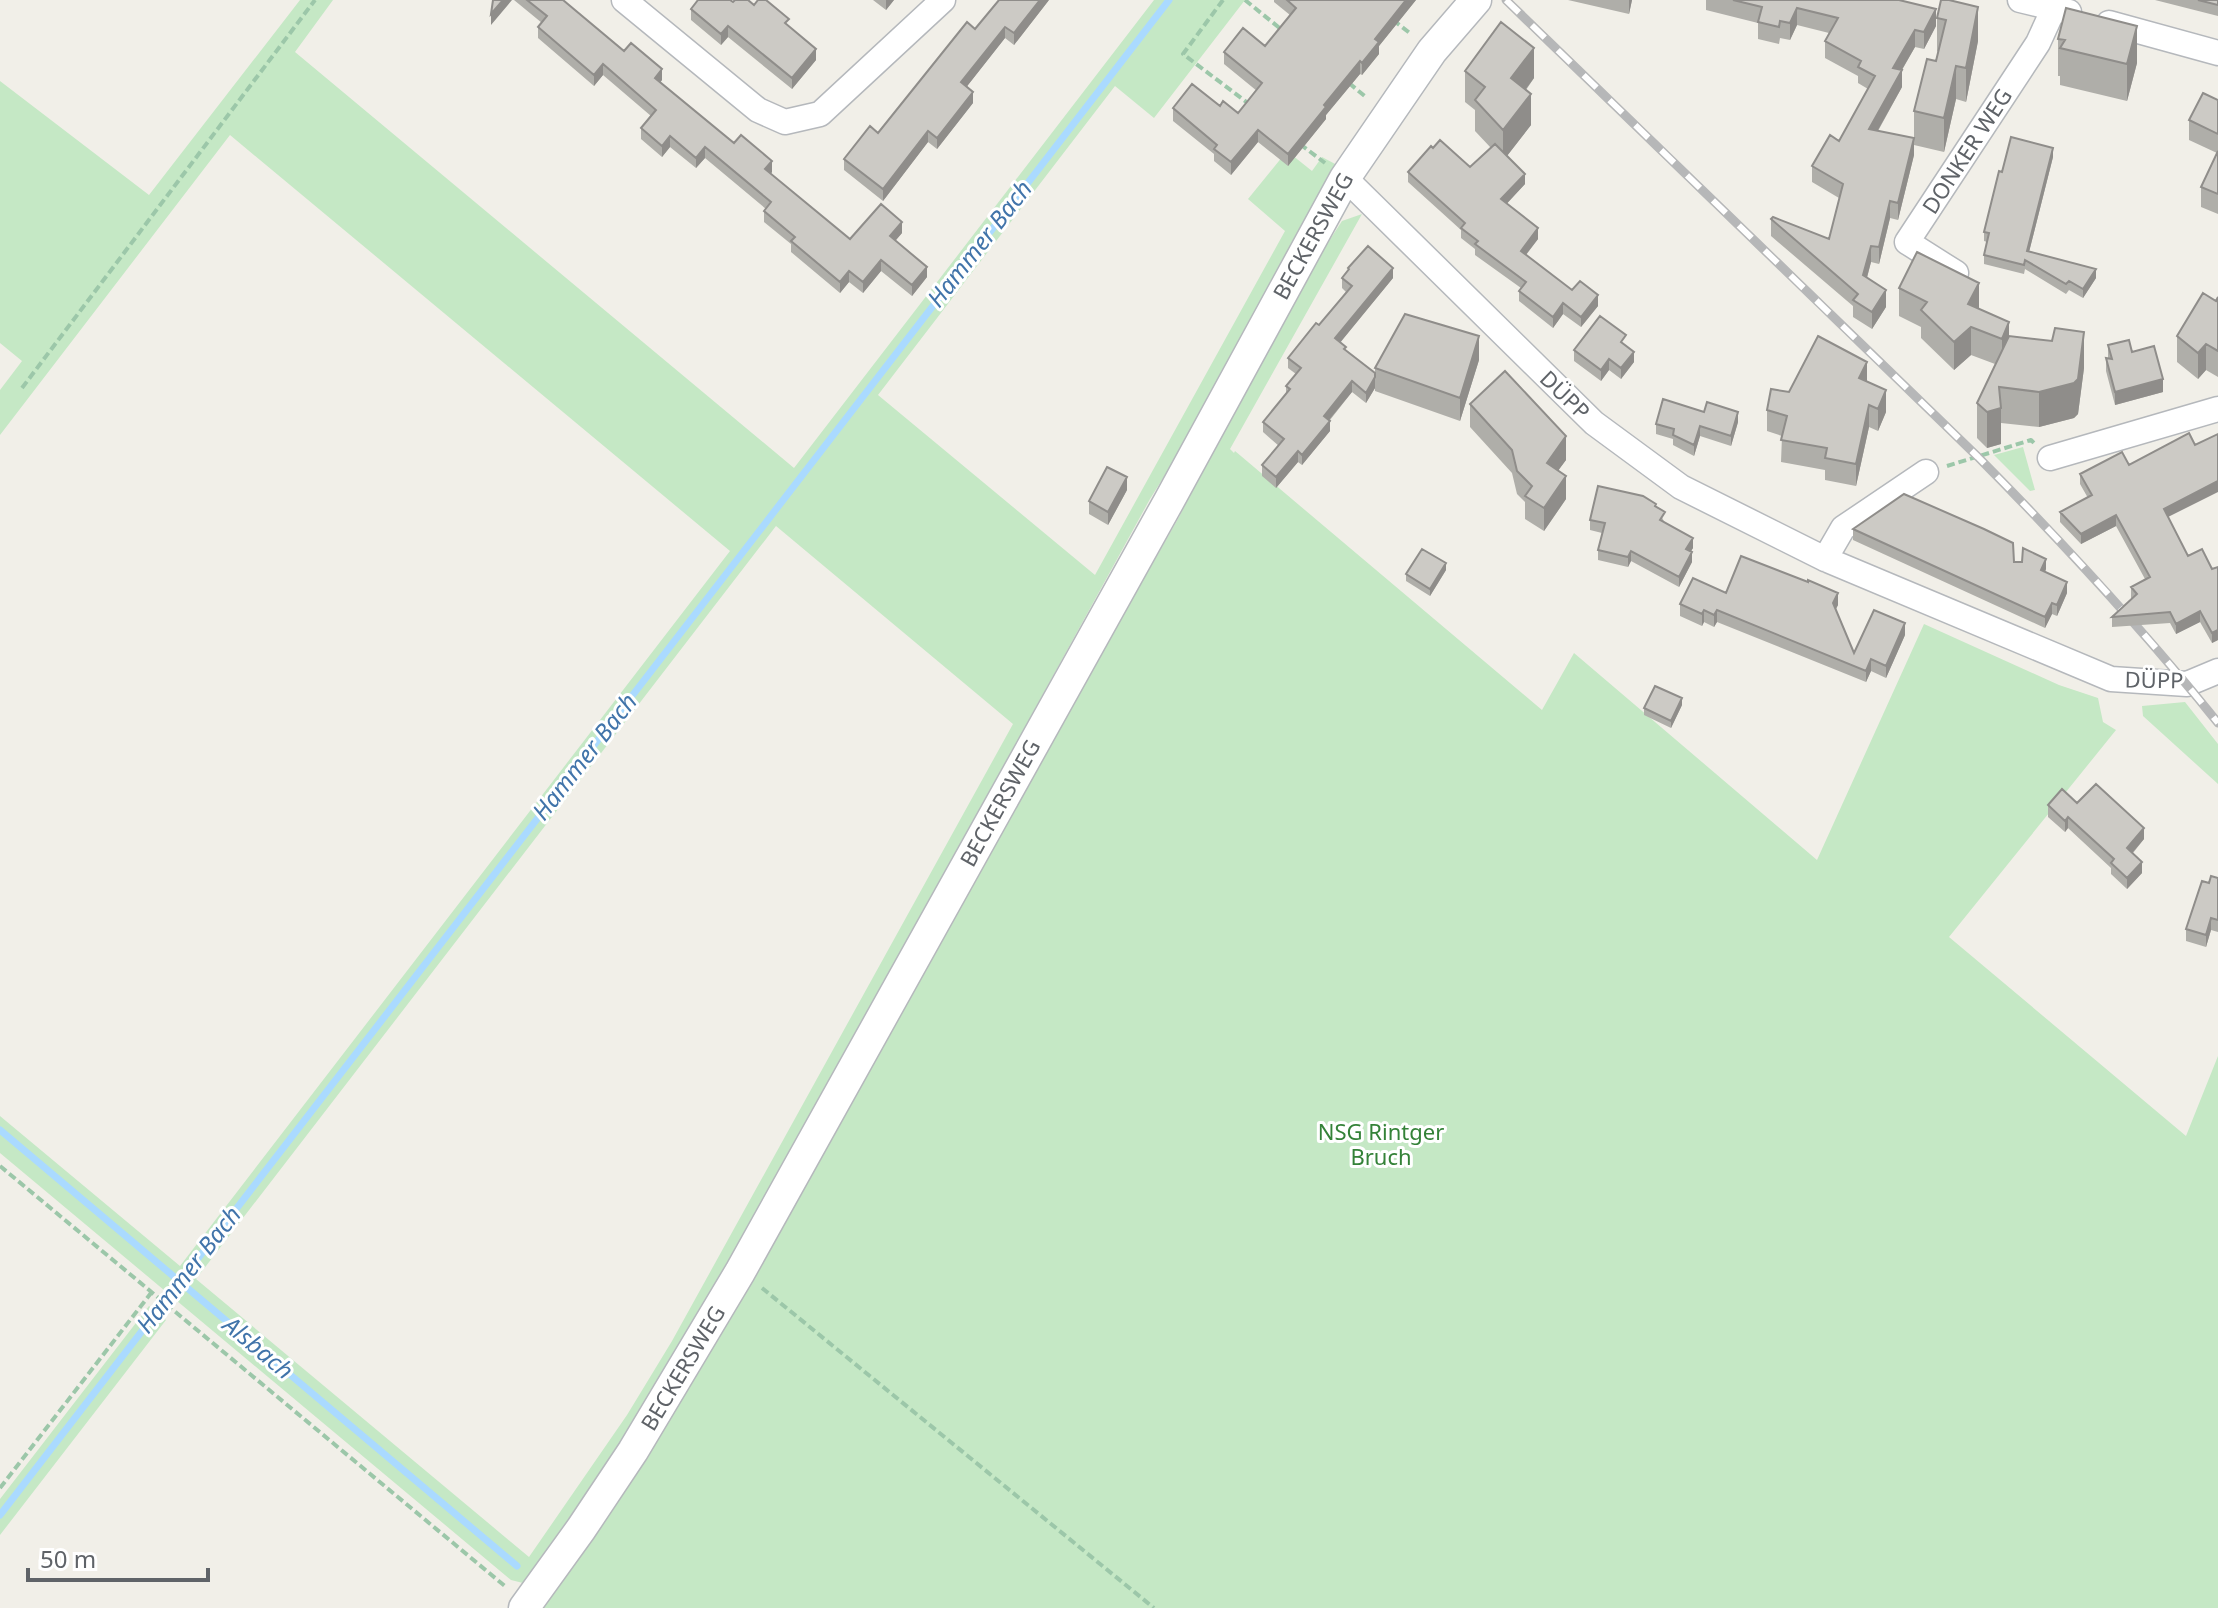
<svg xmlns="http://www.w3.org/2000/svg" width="2218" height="1608" font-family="'Noto Sans',sans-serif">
  <rect width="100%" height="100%" fill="#f1efe8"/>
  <path fill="#c5e8c5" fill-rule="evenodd" d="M300,0h33l-38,52 499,416 360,-468h91l-91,118 -39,-32 -237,309 217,180 190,-344 -37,-32 39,-48 25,20 10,-14 15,8 -46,78 -5,14 -96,178 -40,64 -394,719 -148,245 -85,120 -12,-3 -511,-427v-37l180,150 550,-715 -500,-416 -230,300v-45l22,-29 -22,-18v-262l149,114zM776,526l237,198 -341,617 -45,74 -98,142 -333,-278z
    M1362,214l-132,235 4,4 1,-2 307,259 32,-57 243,207 107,-236 135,61 39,13 5,24 13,8 -167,207 237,199 32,-80v552h-1678l18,-23 93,-133 110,-188 268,-484 150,-263 33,-67 106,-192 24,-37z
    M2023,447l12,43 -5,1 -36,-36z
    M2185,702l33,42v40l-75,-68 -1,-10z
    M149,1306l17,14 -166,215v-36z"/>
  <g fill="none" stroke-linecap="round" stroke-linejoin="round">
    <path stroke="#aadaff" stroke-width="7" d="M0,1130l517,436
      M0,1515l1169,-1515"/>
    <g stroke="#b5b8bc" stroke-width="27">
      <path id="minor" d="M624,0l134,110 27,12 35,-8 123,-114
        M2020,0l49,12
        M2109,23l109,30
        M1345,178l249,245 87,64 144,72 286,120 76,5 31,-13
        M1956,273l-49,-31 131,-199 16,-35
        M2050,458l168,-49
        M1825,559l18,-31 83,-56"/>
    </g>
    <g stroke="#b5b8bc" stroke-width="33">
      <path id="tertiary" d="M524,1608l57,-79 52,-78 107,-179 429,-771 176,-323 87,-127 44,-51"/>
    </g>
    <path stroke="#9cc7a9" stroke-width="4" stroke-dasharray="8 4" stroke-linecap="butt" d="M1223,0l-40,54 66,50
      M1245,0l37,30
      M1393,20l18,14
      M1349,83l18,15
      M1300,144l25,19
      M22,388l293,-388
      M1947,466l84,-26 3,3
      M0,1166l506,421
      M762,1288l392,320
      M0,1488l151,-195"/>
    <use href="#minor" stroke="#fff" stroke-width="24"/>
    <use href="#tertiary" stroke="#fff" stroke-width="30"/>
    <g stroke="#b6b7b8" stroke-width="9">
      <path id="rail" d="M1506,0l472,457c84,85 165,172 240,266"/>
    </g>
    <use href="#rail" stroke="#fff" stroke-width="6" stroke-dasharray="18" stroke-linecap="butt"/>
  </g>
  <path fill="#afaea9" d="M514,0h49l61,51 38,29 -2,2 74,61 38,29 -1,2 79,65 52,-6 -7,8 32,36 -15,19 -31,-25 -18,22 -14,-11 -9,11 -49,-41v-8l-27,-22v-11l2,-2 -61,-51 -9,10 -26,-21 -8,10 -21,-18v-11l10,-12 -48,-41 -9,11 -56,-48v-11l4,-4z
    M873,0h21l-8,10z
    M1049,0l-35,45 -9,-7 -38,48 6,17 -36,46 -9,-7 -45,59 -39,-31v-11l34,-26 97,-104z
    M1274,0h142l-37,46v8l-17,21 -2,-1 -34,41v4l-38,47 -30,-24 -27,33 -17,-14v-7l-41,-33v-13l47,-2 18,7 19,-22 -33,-27v-12l41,-6 25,-31 -16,-13z
    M1568,0h64l-3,14z
    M1706,0h195l35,26 -12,23 -9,-2 -13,23v17l-24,44 36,7v-27l22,-50 2,-9 -1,-1v-33l4,-18 37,41 -12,61 -10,-3 -12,53 -30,-7v10l-16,65 -8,-2 -11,46 -8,-2 -4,16 19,29 -14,22 -19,-12v-11l-82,-70v-17l58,20 10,-41 -27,-16v-16l27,-25 29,-52 -10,-6v-7l-33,-18v-17l4,-8 -32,-8 -7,15 -10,-2 -1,6 -21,-5v-16l-52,-13z
    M2155,0h63v16z
    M733,2l21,3 35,21 27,34 -24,29 -64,-52 -7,8 -30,-25v-11z
    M2058,39l79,24 -10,38 -67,-16v-9h-2z
    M1465,71l69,7 -8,12 5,35 -24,31 18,28 -19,20 32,35 -12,16 46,35 26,16 -17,21 -18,-13 -10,14 -34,-27v-10l2,-3 -46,-33v-6l-14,-11v-8l-53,-48v-10l25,-24 37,19 21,-19 -16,-17v-21l-10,-8z
    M2218,100v114l-17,-7v-20l16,-34 -28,-13v-20z
    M2053,157l-24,95 67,26 -13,20 -14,-8 -3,4 -41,-25 -1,5 -40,-10v-9l3,-13 -3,-1v-9l18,-60z
    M1348,268l45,10 -53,64 6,8 29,23v-5l104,-8 -19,61 -85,-30v-3l-9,15 -14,-11 -22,28v11l-28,34 -4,-3 -22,26 -14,-12v-11l17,-19 -16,-14v-10l23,-28v-8l10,-12 -8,-6v-10l31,-33 27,-33 -4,-4v-10l6,-7z
    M1899,288l80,21 30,27 75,32 -6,46 -4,4 -35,9 -38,-4v21l-14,4 -10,-10v-35l18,-39 -24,-9 -17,15 -33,-32v-11l-22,-11z
    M2218,297v80l-12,-7 -8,9 -21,-17v-26l39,-35z
    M1626,345l8,17 -13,17 -12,-9 -8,11 -27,-20v-11z
    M2108,345l24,7 31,40 -48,13 -9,-34v-13h2z
    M1867,382l19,30 -8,19 -9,-4 -13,59 -31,-6v-10l-44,-8 1,-26 -15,-5v-21l22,-18z
    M1470,404l96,56 -8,10 8,29 -22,32 -19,-12v-17l-8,-8 -5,-21 -42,-46z
    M1704,412l34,10 -7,24 -31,-10 -6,20 -21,-11v-6l-17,-5v-10z
    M2195,445l-27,72 20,39 24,13 6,-2v73l-6,3 -12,-21 -24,12 -6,-11 -58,4v-10l20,-18 -1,-1v-11l14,-8 -29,-53 -35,18 -21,-22v-10l28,-14 -8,-14v-10l49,-9z
    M1127,490l-19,35 -19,-11v-13z
    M1656,507l9,16 28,25 -2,3 1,11 -13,25 -48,-26 -3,6 -30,-7v-10l4,-17 -12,-3v-10z
    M1853,529l193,40 -1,3 22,21 -10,23 -5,-2 -7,14 -192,-88z
    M1446,570l-16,26 -24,-15v-7z
    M1726,593l112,12 -2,4 18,44 51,-18 -19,43 -15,-7 -5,11 -149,-60 -3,5 -10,-5 -2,4 -22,-10v-12z
    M1682,705l-11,23 -27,-13v-7z
    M2077,803l67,36 -11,14 9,20 -15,16 -16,-15v-6l-43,-40 -3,4 -17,-15v-12z
    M2218,878v54l-7,-2 -5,17 -20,-6v-12l23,-46z"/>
  <path fill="#8f8d8a" d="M503,0h9l-21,25v-11z
    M886,0h8l-8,10z
    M1040,0h9l-35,45v-12z
    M1406,0h10l-37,46v8l-17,21v-12l13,-24z
    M1629,0h3l-3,14z
    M1978,7v34l-12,61v-34z
    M1797,8v17l-7,15v-17z
    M1936,9v17l-12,23v-17z
    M728,26v11l-7,8v-11z
    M2137,26v37l-10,38v-37z
    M1005,27v11l-44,56v-12z
    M1915,30v17l-22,38v-17z
    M1534,48v30l-23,31v-31z
    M816,49v11l-24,29v-11z
    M1360,61v13l-34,41v4l-38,47v-12l36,-49z
    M603,64v11l-9,11v-11z
    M1956,66v33l-12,53v-34z
    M662,69v11l-7,9v-11z
    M1902,70v17l-33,59v-17z
    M973,92v11l-36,46v-11z
    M1531,94v31l-28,36v-31z
    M1258,130v12l-27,33v-13z
    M928,131v11l-45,59v-12z
    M670,136v11l-8,10v-11z
    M1914,138v17l-16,65v-17z
    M705,147v11l-9,10v-10z
    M2053,148v9l-26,103v-9z
    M772,161v11l-7,8v-11z
    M1525,174v10l-24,26v-11z
    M1890,201v17l-11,46v-17z
    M902,222v11l-12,14v-11z
    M1538,228v11l-17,22v-10z
    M1871,246v16l-8,30v-17z
    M881,260v11l-18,22v-11z
    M927,267v10l-15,19v-11z
    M1393,268v10l-58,71v-11z
    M2096,269v9l-13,20v-9z
    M849,271v11l-9,11v-11z
    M1979,283v28l-8,16v28l-17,15v-28l14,-38z
    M1886,290v17l-14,22v-17z
    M1598,295v11l-17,21v-10z
    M1563,303v11l-10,14v-11z
    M2009,322v28l-7,17v-28z
    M2084,332v36l-6,46 -4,4 -35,9v-35z
    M1479,336v24l-19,61v-23z
    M2206,344v26l-8,9v-26z
    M1634,352v10l-13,17v-11z
    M1609,359v11l-8,11v-11z
    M1867,362v22l-8,-6z
    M1375,377v11l-9,15v-10z
    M2163,379v13l-48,13v-13z
    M1352,381v11l-28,34v-10z
    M1886,390v22l-8,19v-22z
    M1869,405v22l-13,59v-22z
    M2001,408v36l-14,4v-36z
    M1738,412v10l-7,24v-10z
    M1330,421v10l-28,34v-10z
    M1700,426v10l-6,20v-11z
    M1566,436v24l-19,26v-23z
    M1298,451v11l-22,26v-11z
    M1566,476v23l-22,32v-23z
    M1127,477v13l-19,35v-13z
    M2218,481v11l-54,27v-10z
    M2116,515v11l-35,18v-10z
    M1693,538v10l-7,11v-10z
    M1631,551v10l-3,6v-10z
    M1692,552v10l-13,25v-10z
    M2046,559v10l-5,12v-11z
    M1446,563v7l-16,26v-7z
    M2067,582v11l-10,23v-11z
    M1838,593v12l-5,9v-11z
    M2052,603v11l-7,14v-11z
    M1704,610v12l-2,4v-12z
    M1717,610v12l-3,5v-12z
    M2200,611v11l-24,12v-10z
    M1905,623v12l-19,43v-12z
    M2218,630v10l-6,3v-10z
    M1871,659v12l-5,11v-11z
    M1682,698v7l-11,23v-7z
    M2068,817v11l-3,4v-11z
    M2144,828v11l-17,20v-11z
    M2142,862v11l-15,16v-11z
    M2211,918v12l-5,17v-12z"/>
  <path fill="#cccac5" stroke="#8f8d8a" stroke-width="2" d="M493,0h10l-12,14z
    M527,0h36l61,51 7,-8 31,26 -7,9 79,65 7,-8 31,26 -7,8 85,70 31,-35 21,18 -12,14 37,31 -15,18 -31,-25 -18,22 -14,-11 -9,11 -49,-41 4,-4 -31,-26 7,-9 -66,-55 -9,11 -26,-22 -8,10 -21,-18 15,-18 -53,-46 -9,11 -56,-48 9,-11z
    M698,0h32l3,2 2,-2h13l6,5 4,-5h8l23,19 -4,4 31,26 -24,29 -64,-52 -7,8 -30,-25z
    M999,0h41l-26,33 -9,-6 -44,55 12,10 -36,46 -9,-7 -45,58 -39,-30 26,-33 8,7 89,-111 8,7z
    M1287,0h119l-31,39 4,3 -17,21 -2,-2 -36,44 2,2 -38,47 -30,-24 -27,32 -17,-13 3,-4 -44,-37 19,-24 28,22 3,-5 15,12 24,-30 -38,-31 19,-24 22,18 31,-38z
    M1733,0h166l37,9 -12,23 -9,-2 -22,38 9,2 -33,59 45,9 -16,65 -8,-2 -11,46 -8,-1 -8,29 23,15 -14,22 -19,-12 5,-6 -87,-75 2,-2 56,22 14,-55 -31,-18 18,-31 9,6 36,-65 -17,-9 3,-6 -36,-20 13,-23 -41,-10 -7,15 -10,-2 -1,6 -21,-5 4,-15z
    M1941,0h8l29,7 -12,61 -10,-2 -12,52 -30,-7 13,-52 9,2 10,-41 -9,-2z
    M2198,0h20v5z
    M2066,8l71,18 -10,38 -67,-16 5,-8 -7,-1z
    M1501,22l33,26 -23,30 20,16 -28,36 -28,-30 10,-13 -20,-16z
    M2203,93l15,7v34l-29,-14z
    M2011,137l42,11 -26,103 69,18 -13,20 -14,-8 -3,3 -41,-24 -1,5 -40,-10 5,-22 -5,-1 15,-61 3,1z
    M1440,140l30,27 25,-23 30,30 -24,25 37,29 -17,23 51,39 8,-9 18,14 -17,22 -18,-14 -10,14 -34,-26 7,-9 -51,-38 3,-3 -17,-13 4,-5 -57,-51 23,-26 2,2z
    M2218,151v43l-17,-7z
    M1368,246l25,22 -58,70 11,9 -2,2 31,24v4l-9,16 -14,-12 -28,35 6,5 -28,34 -4,-4 -22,26 -14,-12 22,-26 -21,-17 27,-33 -4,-3 15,-18 -13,-10 28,-35 3,2 33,-39 -10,-8 7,-9 -1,-1z
    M1917,252l62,31 -11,21 41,18 -7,17 -31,-12 -17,15 -33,-32 6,-8 -28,-14z
    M2203,293l13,8 2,-4v54l-12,-7 -8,9 -21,-17z
    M1405,314l74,22 -19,62 -85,-30z
    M1600,316l26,19 -5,7 13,10 -13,16 -12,-9 -8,11 -27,-20z
    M2055,328l29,4 -6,47 -4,4 -35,9 -40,-5 2,21 -14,4 -10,-9 32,-67 43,5z
    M1818,336l49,26 -8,16 27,12 -8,19 -9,-4 -13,59 -31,-6 2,-10 -46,-8 6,-24 -20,-6 4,-21 18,3z
    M2129,340l3,12 22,-6 9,33 -48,13 -9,-34 6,1 -4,-14z
    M1505,371l61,65 -19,27 19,13 -22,32 -19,-12 7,-10 -15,-15 -5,-21 -42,-46z
    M1663,399l41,13 3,-10 31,10 -7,24 -31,-10 -6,19 -21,-10 1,-6 -18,-5z
    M2189,433l6,12 23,-11v47l-54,28 24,47 14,-7 10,20 6,-2v63l-6,3 -12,-22 -24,13 -6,-12 -58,5 25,-23 -6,-7 19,-10 -34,-62 -35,19 -21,-22 32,-17 -12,-21 42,-22 7,13z
    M1107,467l20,10 -19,35 -19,-11z
    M1598,486l45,10 13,8 -1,2 10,6 -5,8 33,18 -7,11 6,3 -13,25 -48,-26 -3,6 -30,-7 7,-27 -15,-3z
    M1904,494l80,35 29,14 1,19h8l1,-14 23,11 -5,11 26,12 -10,23 -5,-2 -7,14 -192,-88z
    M1422,549l24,14 -16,26 -24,-15z
    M1741,556l67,26v-2l30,13 -5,10 21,50 20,-43 31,13 -19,43 -15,-7 -5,12 -149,-61 -3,5 -10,-5 -2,4 -22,-10 13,-26 33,15z
    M1655,686l27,12 -11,23 -27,-13z
    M2096,784l48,44 -17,20 15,14 -15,16 -16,-15 3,-4 -46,-42 -3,4 -17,-16 14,-16 15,14z
    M2211,876l7,2v42l-7,-2 -5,17 -20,-6 16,-48 7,2z"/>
  <g text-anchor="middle" stroke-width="6" stroke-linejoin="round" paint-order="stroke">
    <g font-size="22" fill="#5f6368" stroke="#fff">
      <text transform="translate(1967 151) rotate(-57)" y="8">DONKER WEG</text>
      <text transform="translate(1313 236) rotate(-61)" y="8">BECKERSWEG</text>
      <text transform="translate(1565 395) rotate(44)" y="8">DÜPP</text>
      <text transform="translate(2154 680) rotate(1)" y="8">DÜPP</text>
      <text transform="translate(1000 803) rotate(-61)" y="8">BECKERSWEG</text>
      <text transform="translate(683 1368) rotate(-59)" y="8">BECKERSWEG</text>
    </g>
    <g font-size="22" fill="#348238" stroke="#fff">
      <text x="1381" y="1140">NSG Rintger<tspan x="1381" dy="25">Bruch</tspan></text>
    </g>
    <g font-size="24" font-style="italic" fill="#4174aa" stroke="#fff">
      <text transform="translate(980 244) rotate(-52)" y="8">Hammer Bach</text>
      <text transform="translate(585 757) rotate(-52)" y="8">Hammer Bach</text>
      <text transform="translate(189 1270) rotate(-52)" y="8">Hammer Bach</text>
      <text transform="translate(258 1348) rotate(40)" y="8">Alsbach</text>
    </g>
  </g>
  <path d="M28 1568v12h180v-12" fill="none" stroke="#5f6368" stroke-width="4"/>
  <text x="40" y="1568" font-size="24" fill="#5f6368" stroke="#ffffff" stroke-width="6" paint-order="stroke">50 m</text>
</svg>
